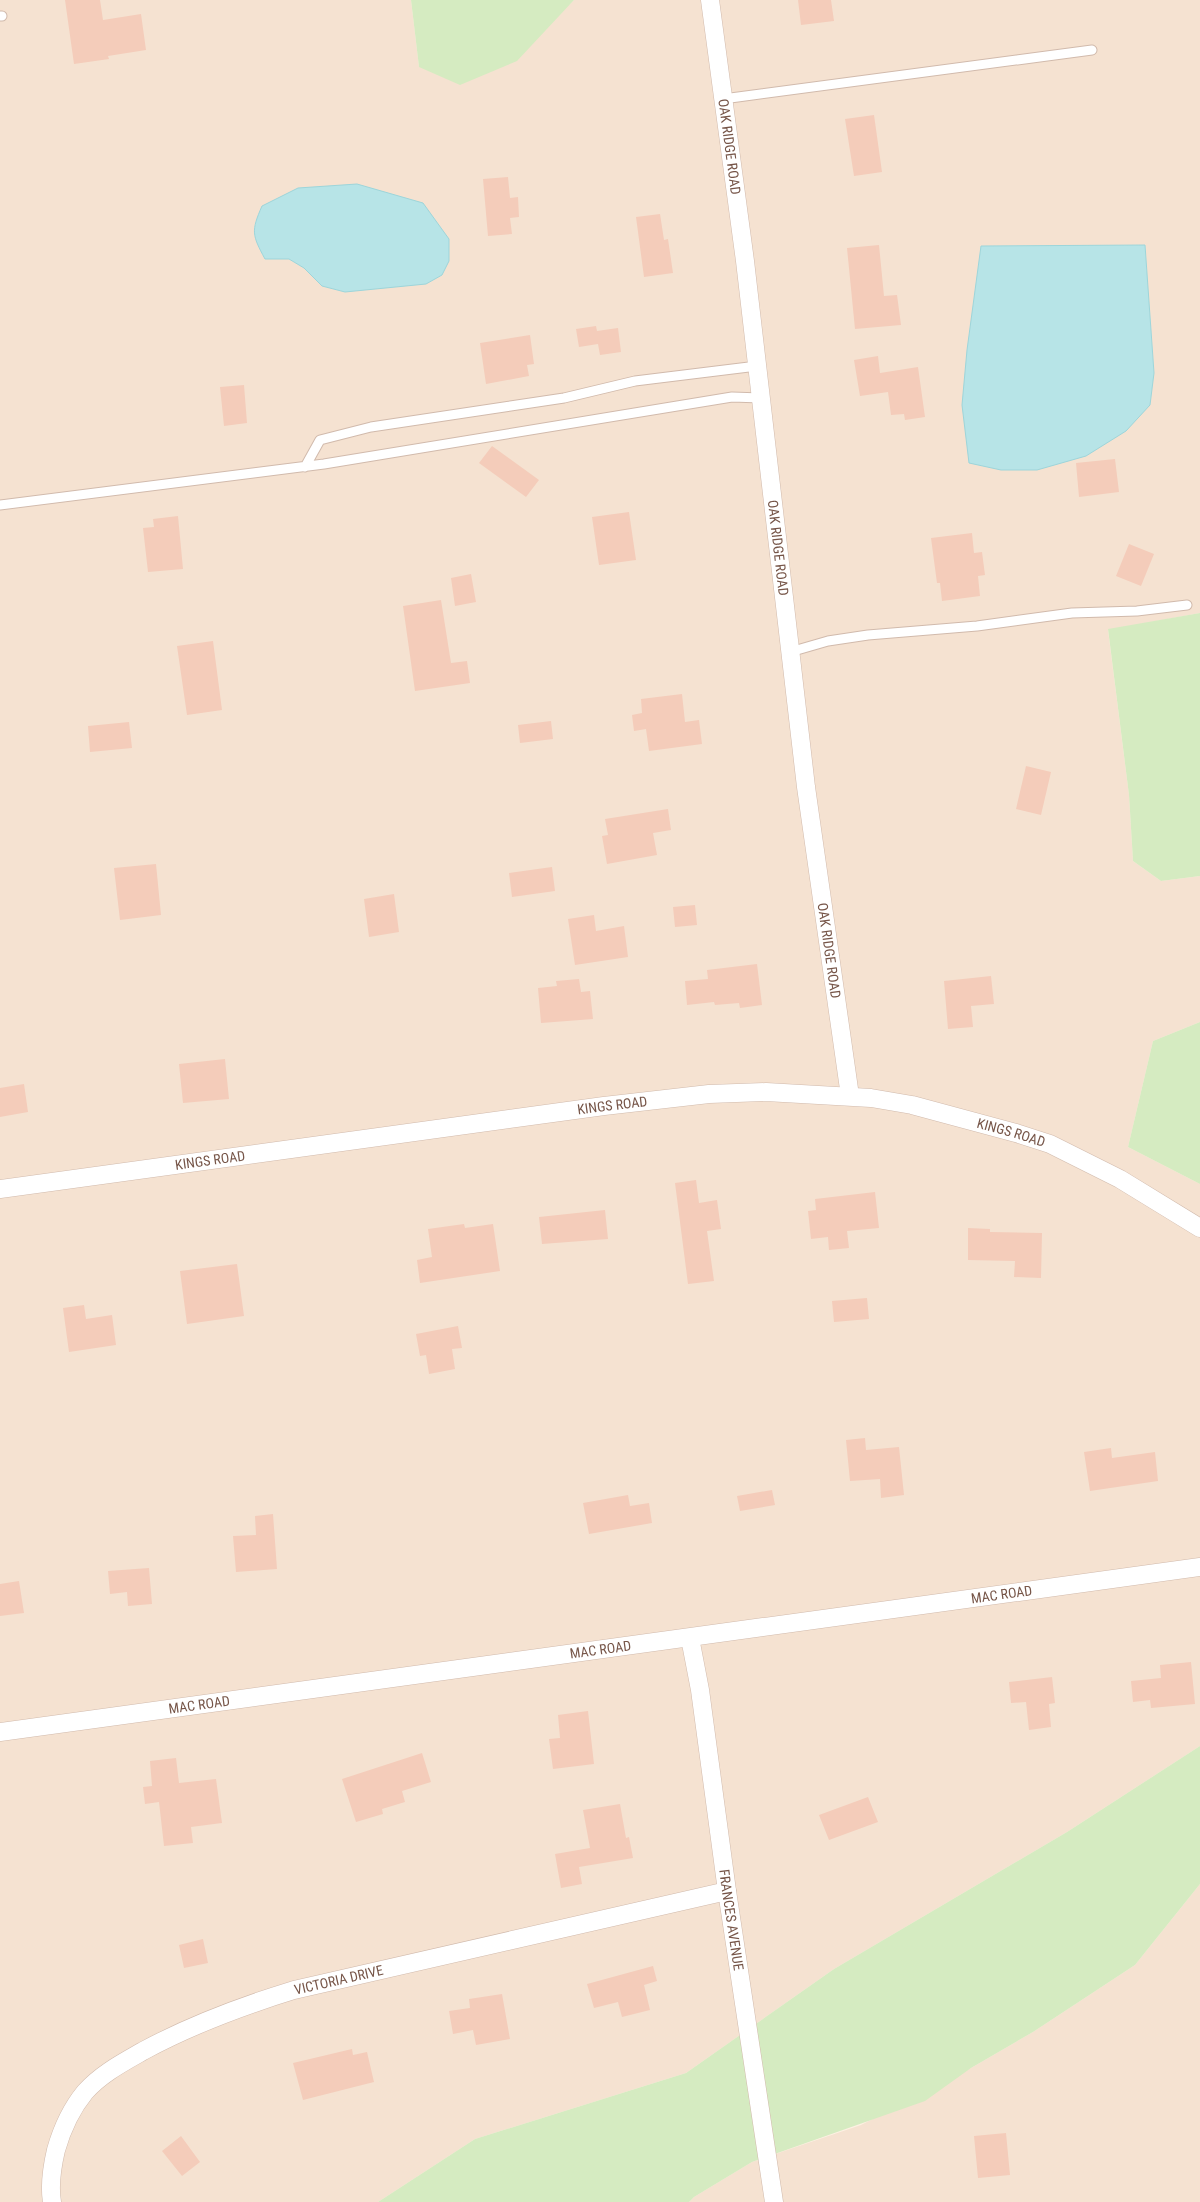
<svg xmlns="http://www.w3.org/2000/svg" width="1200" height="2202" font-family="'Roboto Condensed',sans-serif">
  <rect width="100%" height="100%" fill="#fdf1e3"/>
  <path fill="#f5e2d1" fill-rule="evenodd" d="M0,0h411l8,67 150,-62 5,-5h626v613l-92,17 21,165 4,66 28,20 39,-5v146l-47,19 -25,106 72,37v562l-133,86 -233,137 -148,104 -211,66 -97,63h-378zM255,222l90,70 -23,-6 -18,-18 -15,-9zM1145,245l9,128 -4,32 -169,-159z
    M1200,1884v318h-511l5,-5 58,-35 109,-37 110,-57 62,-36 102,-67z"/>
  <path fill="#d5ebc1" d="M411,0h163l-57,61 -57,24 -41,-18z
    M1200,613v263l-39,5 -28,-20 -4,-66 -21,-166z
    M1200,1022v162l-72,-37 25,-106z
    M1200,1746v138l-65,81 -102,67 -62,36 -46,33 -173,61 -58,35 -5,5h-311l97,-63 211,-66 148,-104 233,-137z"/>
  <path fill="#b7e4e7" stroke="#9dd5da" d="M357,184l66,19 26,36v22l-7,14 -16,9 -81,8 -23,-6 -18,-18 -15,-9h-24c-13,-24 -14,-28 -3,-53l36,-18z
    M1145,245l9,128 -4,32 -24,26 -40,25 -49,14h-36l-32,-7 -7,-58 5,-55 14,-104z"/>
  <path fill="#f4ccba" d="M65,0h35l3,20 38,-6 5,36 -38,6 1,3 -35,5z
    M798,0h33l3,21 -33,4z
    M874,115l8,57 -28,4 -9,-57z
    M508,177l2,21 8,-1 1,20 -9,1 2,16 -24,2 -5,-57z
    M660,214l4,26 4,-1 5,34 -29,4 -8,-60z
    M879,245l5,51 13,-1 4,30 -46,4 -8,-81z
    M596,326l1,5 21,-3 3,24 -21,3 -2,-11 -19,3 -3,-18z
    M530,335l4,29 -7,1 2,11 -43,8 -6,-41z
    M878,356l2,17 38,-6 7,50 -20,3 -1,-6 -13,1 -3,-23 -28,4 -6,-36z
    M244,385l3,38 -23,3 -4,-39z
    M492,446l47,34 -13,17 -47,-34z
    M1115,459l4,33 -40,5 -3,-34z
    M629,512l7,48 -37,5 -7,-48z
    M178,516l5,53 -35,3 -5,-44 11,-1 -1,-8z
    M972,533l2,20 8,-1 3,23 -7,1 2,20 -38,5 -2,-18h-3l-6,-45z
    M1129,544l25,10 -13,32 -25,-10z
    M471,574l5,28 -21,4 -4,-28z
    M441,600l10,63 16,-2 3,22 -55,8 -12,-85z
    M213,641l9,69 -35,5 -10,-69z
    M682,694l3,28 14,-2 3,24 -53,7 -3,-22 -12,2 -2,-16 10,-2 -1,-14z
    M551,721l2,18 -33,4 -2,-18z
    M129,722l3,26 -42,4 -2,-26z
    M1026,766l25,6 -10,43 -25,-6z
    M668,809l3,21 -18,3 4,22 -50,9 -5,-28 6,-1 -3,-16z
    M156,864l5,51 -41,5 -6,-52z
    M552,867l3,24 -43,6 -3,-24z
    M394,894l5,38 -30,5 -5,-38z
    M695,905l2,20 -22,2 -2,-20z
    M594,915l2,16 28,-5 4,31 -53,8 -7,-46z
    M757,964l5,41 -22,3 -1,-5 -24,2 -1,-3 -27,3 -2,-24 23,-2 -1,-9z
    M991,976l3,28 -23,2 2,21 -25,2 -4,-48z
    M579,979l2,13 9,-1 3,28 -52,4 -3,-35 19,-2 -1,-5z
    M225,1059l4,40 -46,4 -4,-39z
    M24,1084l4,28 -28,5v-29z
    M696,1180l3,23 18,-3 4,29 -14,2 7,50 -26,3 -13,-101z
    M875,1192l4,36 -32,3 2,17 -20,2 -1,-13 -17,2 -3,-28 8,-1 -1,-11z
    M605,1210l3,29 -66,5 -3,-27z
    M464,1224l1,4 28,-4 7,47 -80,12 -3,-23 15,-3 -4,-28z
    M968,1228l22,1v3l52,1 -1,45 -27,-1 1,-16 -47,-1z
    M237,1264l7,52 -57,8 -7,-53z
    M867,1298l2,21 -35,3 -2,-21z
    M84,1305l2,14 26,-4 4,30 -47,7 -6,-44z
    M458,1326l4,22 -10,1 3,20 -26,5 -3,-19 -6,1 -4,-22z
    M865,1438l1,12 33,-3 5,48 -23,3 -1,-19 -30,2 -4,-41z
    M1111,1448l1,10 43,-6 3,29 -68,10 -6,-39z
    M772,1490l3,15 -35,6 -3,-15z
    M628,1495l2,11 19,-3 3,20 -63,11 -6,-31z
    M273,1514l4,55 -41,3 -3,-36 23,-1 -1,-19z
    M149,1568l3,36 -24,2 -1,-14 -17,2 -2,-23z
    M19,1581l5,32 -24,3v-32z
    M1191,1662l4,42 -44,4 -1,-8 -17,2 -2,-21 30,-3 -1,-13z
    M1052,1677l3,26 -6,1 2,23 -22,3 -3,-28 -15,1 -2,-21z
    M588,1711l6,53 -41,5 -4,-30 11,-1 -2,-23z
    M422,1753l9,29 -29,9 3,11 -23,7 1,5 -27,8 -14,-43z
    M176,1758l3,25 37,-4 6,44 -31,4 2,16 -29,3 -5,-44 -14,2 -2,-17 9,-1 -2,-25z
    M868,1797l10,25 -49,18 -10,-25z
    M620,1804l6,34 3,-1 4,21 -54,9 3,17 -21,4 -6,-34 35,-6 -7,-38z
    M203,1939l5,24 -24,5 -5,-23z
    M653,1966l4,15 -13,4 6,25 -28,7 -4,-15 -24,6 -7,-24z
    M502,1994l8,45 -34,6 -3,-15 -20,4 -4,-23 21,-3 -1,-9z
    M352,2049l1,6 14,-3 7,30 -71,18 -10,-37z
    M1006,2133l4,42 -32,3 -4,-42z
    M181,2136l19,26 -18,14 -20,-25z"/>
  <g fill="none" stroke-linecap="round" stroke-linejoin="round">
    <g stroke="#d1baac" stroke-width="11">
      <path id="service" d="M0,16h2
        M723,99l369,-49
        M305,467l15,-27 51,-13 193,-29 71,-17 122,-15
        M0,505l324,-41 408,-67 29,1
        M790,652l38,-11 40,-6 109,-9 95,-13 65,-2 50,-6"/>
    </g>
    <g stroke="#d1baac" stroke-width="19">
      <g id="minor">
        <path id="s1" d="M710,0l35,261 61,526 44,309"/>
        <path id="s2" d="M0,1189l604,-83 105,-12 57,-2 105,6 41,7 104,28 34,11 70,35 80,49"/>
        <path id="s3" d="M690,1638l10,52 27,201 47,311"/>
        <path id="s4" d="M0,1732l1200,-165"/>
        <path id="s5" d="M52,2202c-3,-18 0,-35 4,-52 6,-21 15,-41 29,-58 16,-18 37,-29 58,-41 48,-26 99,-45 151,-61l433,-99"/>
      </g>
    </g>
    <use href="#service" stroke="#fff" stroke-width="9"/>
    <use href="#minor" stroke="#fff" stroke-width="18"/>
  </g>
  <g text-anchor="middle" stroke-width="4" stroke-linejoin="round" paint-order="stroke">
    <g font-size="14" fill="#765548" stroke="#fff5ea">
      <text dy="5" stroke="none"><textPath href="#s1" startOffset="148">OAK RIDGE ROAD</textPath></text>
      <text dy="5" stroke="none"><textPath href="#s1" startOffset="552">OAK RIDGE ROAD</textPath></text>
      <text dy="5" stroke="none"><textPath href="#s1" startOffset="958">OAK RIDGE ROAD</textPath></text>
      <text dy="5" stroke="none"><textPath href="#s2" startOffset="618">KINGS ROAD</textPath></text>
      <text dy="5" stroke="none"><textPath href="#s2" startOffset="1022">KINGS ROAD</textPath></text>
      <text dy="5" stroke="none"><textPath href="#s2" startOffset="212">KINGS ROAD</textPath></text>
      <text dy="5" stroke="none"><textPath href="#s4" startOffset="1011">MAC ROAD</textPath></text>
      <text dy="5" stroke="none"><textPath href="#s4" startOffset="606">MAC ROAD</textPath></text>
      <text dy="5" stroke="none"><textPath href="#s4" startOffset="201">MAC ROAD</textPath></text>
      <text dy="5" stroke="none"><textPath href="#s3" startOffset="285">FRANCES AVENUE</textPath></text>
      <text dy="5" stroke="none"><textPath href="#s5" startOffset="398">VICTORIA DRIVE</textPath></text>
    </g>
  </g>
</svg>
